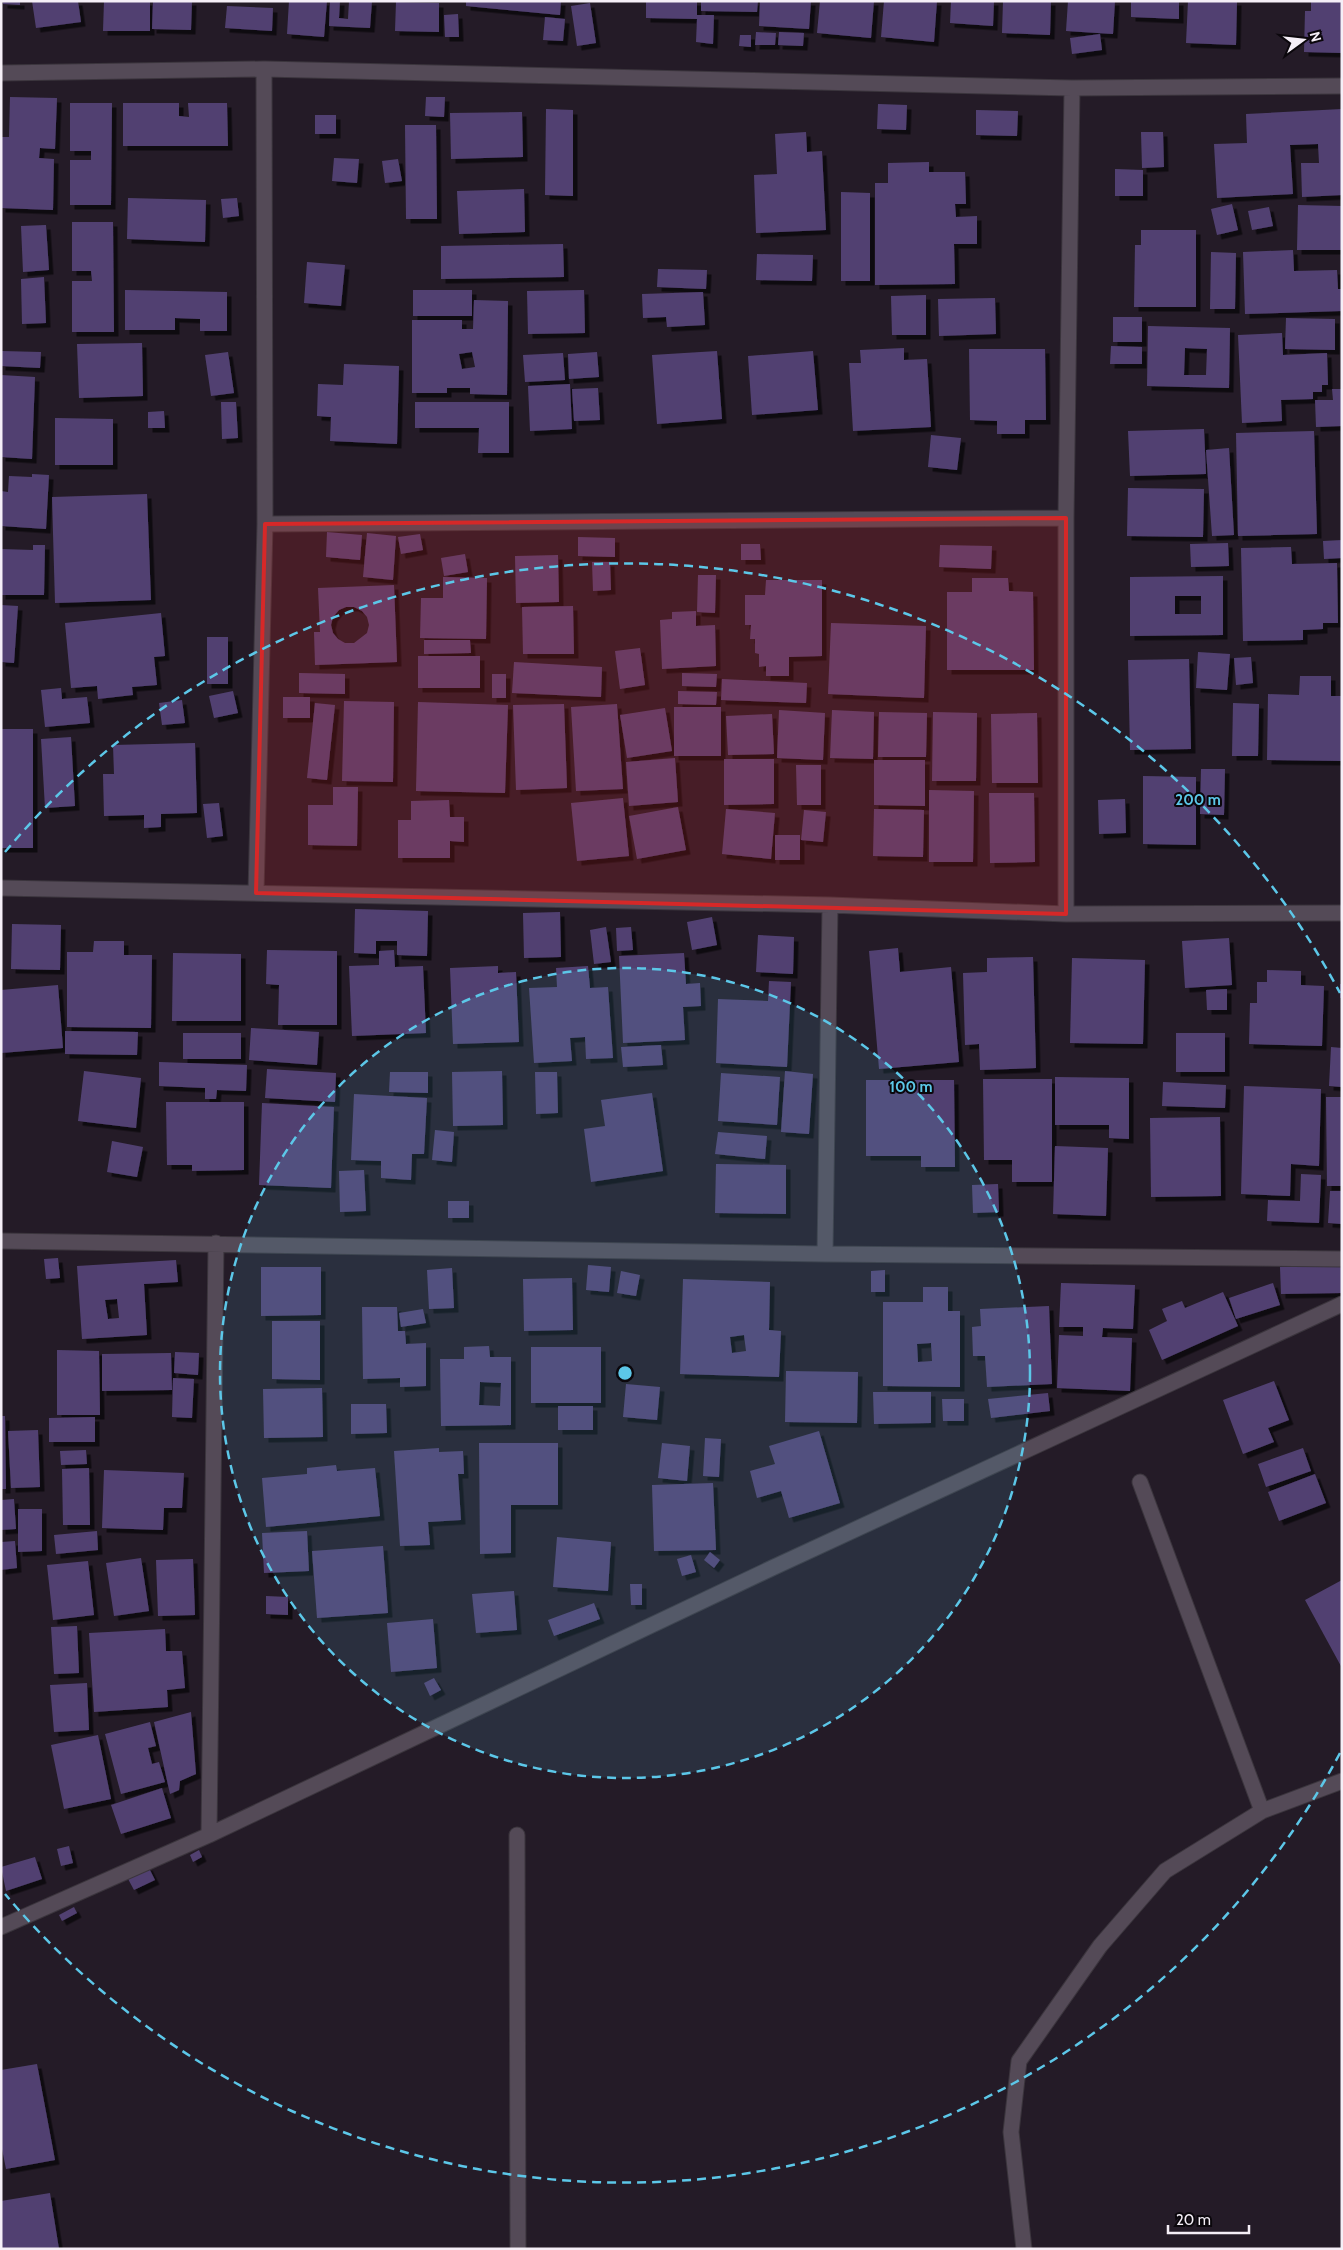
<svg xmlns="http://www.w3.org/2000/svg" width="1343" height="2250" font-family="Cabin,sans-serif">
  <defs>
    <filter id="shadow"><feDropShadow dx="4.5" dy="4.5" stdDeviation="0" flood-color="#0009"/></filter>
  </defs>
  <rect width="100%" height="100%" fill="#241b27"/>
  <path fill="#514171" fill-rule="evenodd" filter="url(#shadow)" d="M3,1h17v4l-17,-1z
    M32,1h46l3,21 -45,6z
    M104,1h46v30h-47z
    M153,1h39l-1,29 -39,-1z
    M289,1h38l-3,36 -37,-3z
    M330,1h10l-1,17 9,1 1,-18h23l-2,27 -41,-2z
    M466,1h95l-1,14 -94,-9z
    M646,1h51v14h17l-1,29 -17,-2 1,-23 -51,-1z
    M701,1h57l-1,11 -56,-1z
    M760,1h51l-2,28 -50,-3z
    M820,1h54l-3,37 -54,-5z
    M884,1h53l-3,41 -53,-5z
    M951,1h43l-1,25 -43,-3z
    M1003,1h48l-1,34 -48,-2z
    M1068,1h47l-2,33 -47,-3z
    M1131,1h48v18l-48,-2z
    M1188,1h49l-1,44 -50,-2z
    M1311,1h31v52l-38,-1 1,-41h6z
    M396,2l43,1v29l-44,-1z
    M590,3l6,40 -19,3 -6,-40z
    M227,6l46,2 -1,23 -47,-3z
    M458,14l1,23h-14l-1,-22z
    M545,17l20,2 -2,22 -20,-1z
    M756,32l20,1 -1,12h-20z
    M779,32l25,1 -1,13 -25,-1z
    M1100,34l2,16 -30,4 -2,-16z
    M740,35h11v12l-12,-1z
    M10,97l47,1 -2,51 -15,-1 -1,10 15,1 -1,51 -52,-2v-71h8z
    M426,97h19l-1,20 -19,-1z
    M70,103h42l-1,102h-41v-45h21v-9h-21z
    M123,103h56v13l10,1 -1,-14h39l1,43h-105z
    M878,104l29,1 -1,25 -29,-1z
    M546,109l27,1v86l-28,-1z
    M1342,109v86l-40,2 -1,-34h18l-1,-19 -28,1 3,49 -76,4 -3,-54 33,-1 -1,-29z
    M976,110l42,1 -1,25 -41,-1z
    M522,112l1,45 -72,2 -1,-46z
    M315,115h21v19h-21z
    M405,125h31l1,94h-31z
    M806,132l1,20 15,-1 4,79 -70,3 -2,-58 23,-1 -2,-40z
    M1141,132h22l1,35 -22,1z
    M334,158l25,1 -2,24 -25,-2z
    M398,159l4,22 -17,2 -3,-22z
    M929,162v10h36l1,32h-11l1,13 21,-1v28h-23l1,40 -80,1v-102h13v-20z
    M1115,169l28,1v26h-28z
    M524,189l1,43 -66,2 -2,-43z
    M841,192l29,1v88h-29z
    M128,198l78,2 -1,42 -78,-3z
    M237,198l2,18 -16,2 -2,-19z
    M1232,204l6,26 -21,5 -6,-26z
    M1298,205l44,1v44h-45z
    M1269,207l4,19 -21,4 -4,-19z
    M72,222h41l1,110h-42v-51h20l-1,-10h-19z
    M46,225l3,45 -26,2 -2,-46z
    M1141,230h55v77h-62l1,-62h6z
    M563,244l1,33 -123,2v-33z
    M1293,250l1,21 43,-1 1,19h4v22l-97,3 -2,-62z
    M1211,252l25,1 -1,56h-25z
    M757,254l56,1 -1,26 -56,-1z
    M307,262l38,3 -4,41 -37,-3z
    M658,269l49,1 -1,19 -49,-2z
    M44,277l2,46 -24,1 -1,-45z
    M125,290l102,2v39h-27v-12l-25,-1v12h-50z
    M413,290h59v26h-59z
    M584,290l1,43 -57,1 -1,-43z
    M703,292l2,33 -38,2 -1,-10 -23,1 -1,-24z
    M926,295v40h-34l-1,-39z
    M995,298l1,36 -57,2 -1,-37z
    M474,300l34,1 -1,94 -37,-1v-6h-23v5h-35v-73h50v9h11zM472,352l3,15 -13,2 -3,-15z
    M1113,317h29v25h-29z
    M1286,318l49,1v31l-50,-1z
    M1148,326l82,2 -1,60 -82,-2zM1185,348l22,1 -1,26h-22z
    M1282,333l1,22 44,-2 1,32h-6v7h-9v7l-32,1 1,21 -40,2 -4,-88z
    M142,343l1,53 -64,2 -2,-54z
    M1111,346l31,1v17h-32z
    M904,348v12l23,-1 4,68 -78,4 -4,-68h12l-1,-13z
    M969,349h76l1,71h-21v14h-28v-13l-27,-1z
    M1,351l40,1 -1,16 -39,-2z
    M717,351l5,68 -65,5 -5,-69z
    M813,351l5,59 -66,5 -4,-59z
    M228,352l6,41 -23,3 -6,-41z
    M597,352l2,25 -30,2 -1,-25z
    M563,353l2,27 -40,2 -2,-27z
    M344,364l55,2 -2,78 -67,-3 1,-24 -14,-1 1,-32 25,1z
    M1,375l34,2 -3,82 -31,-2z
    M570,384l2,45 -42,2 -2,-45z
    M598,388l2,32 -26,1 -2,-32z
    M1332,389h10v37l-26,1 -1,-27h18z
    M221,402h15l2,36 -16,1z
    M415,402h94v51h-31l1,-25h-64z
    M164,411l1,17h-17v-16z
    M55,418l58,1v46h-58z
    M1204,429l2,45 -76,2 -2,-45z
    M1314,431l3,103 -79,2 -2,-103z
    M931,435l30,3 -4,32 -29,-3z
    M1229,448l5,87 -22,1 -6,-86z
    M32,474l17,1 -3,54 -45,-3v-35l7,1 1,-16 23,1z
    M1128,488l76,1 -1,48 -76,-1z
    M147,494l4,106 -96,3 -3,-106z
    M327,532l35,3 -2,25 -34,-3z
    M367,533l29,3 -3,44 -30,-3z
    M420,534l3,16 -22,4 -3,-17z
    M578,537l37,1v19l-37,-1z
    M1342,540v18l-18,1 -1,-18z
    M1228,543l1,23 -38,1 -1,-23z
    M741,544h19l1,16h-20z
    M33,545h12l-1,50h-43v-46l32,1z
    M940,545l52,1 -1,23 -52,-2z
    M1291,547l1,17 45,-1 1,60h-15v6l-20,1v10l-60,1 -2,-93z
    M465,554l3,18 -24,4 -3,-18z
    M558,555l1,47 -43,1 -1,-47z
    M592,562h18l1,28 -18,1z
    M698,575h18l-1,38 -18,-1z
    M1223,576v59l-93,1v-59zM1175,596h26v18h-26z
    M443,577l44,1 -1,61 -66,-1 1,-40h22z
    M972,578h36l1,13 24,1 1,78h-87v-78h25z
    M766,580h56v76l-33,1v19h-23v-10l-7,1v-13l-4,-1v-14h-5l1,-14h-6v-30h20z
    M394,585l3,77 -82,3 -1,-33h6l-2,-44zM346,607h8l8,4 5,6 2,8 -2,8 -13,10h-9l-7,-4 -5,-6 -2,-8 2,-8 6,-7z
    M1,605l17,1 -4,57 -13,-1z
    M573,606l1,48h-51l-1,-47z
    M696,611v15l19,-1 1,41 -54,3 -2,-49 12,-1v-7z
    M161,613l4,43 -11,1 3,28 -25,2 1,8 -35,4 -1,-13 -26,2 -6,-65z
    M831,623l95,3 -2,72 -96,-4z
    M207,637h21v47h-21z
    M424,640h46l1,13 -47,1z
    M640,648l5,37 -25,4 -5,-38z
    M1198,652l32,2 -3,36 -31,-2z
    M418,656h62v32h-62z
    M1251,657l2,26 -17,2 -2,-27z
    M1189,659l2,90 -61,1 -2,-90z
    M514,662l88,5 -1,30 -89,-4z
    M299,673l46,1v20l-46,-1z
    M682,673l35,1 -1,13 -34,-1z
    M492,674h14v24h-14z
    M1300,676h31v20h11v65l-75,-1 1,-66 31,1z
    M722,679l85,4 -1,20 -85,-3z
    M61,688l1,11 25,-2 3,26 -45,4 -4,-37z
    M233,691l5,22 -24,5 -5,-22z
    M678,691l39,1 -1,13 -38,-1z
    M283,697h27v21h-27z
    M182,700l3,23 -23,2 -3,-22z
    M344,701l50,1 -1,80 -51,-1z
    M418,702l90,3 -3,88 -89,-2z
    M315,703l20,2 -8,75 -20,-2z
    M1233,703l26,1 -1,52h-26z
    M564,704l3,84 -51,2 -3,-85z
    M617,704l6,85 -47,2 -5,-84z
    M674,707h47v49h-47z
    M665,708l7,43 -45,7 -7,-43z
    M779,710l46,3 -2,47 -46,-2z
    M832,710l42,2 -1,47 -43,-1z
    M879,712l48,1 -1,44h-48z
    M933,712l44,1 -1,68h-44z
    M1037,713l1,70h-46l-1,-69z
    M772,714l2,40 -46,1 -2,-39z
    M1,729h32v119h-32z
    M71,737l4,69 -30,2 -4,-69z
    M195,743l2,70 -36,1v13l-17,1v-13l-40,1 -1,-42h11l-1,-29z
    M675,758l3,44 -49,4 -3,-44z
    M724,759h50v45l-50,1z
    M874,760h51v46l-51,-1z
    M796,765h25v40h-24z
    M1201,769h24l-1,46 -24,-1z
    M1143,776l53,1v68l-53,-1z
    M333,787h25l-1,59 -49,-1v-40h25z
    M929,790l45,1 -1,71h-44z
    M989,793h45l1,69 -45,1z
    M623,798l6,58 -52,5 -6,-58z
    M1125,799l1,34 -27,1 -1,-34z
    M449,800l1,17h14v25l-14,-1v17h-52v-38h13v-19z
    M219,803l4,33 -16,2 -4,-34z
    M678,807l8,43 -49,9 -8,-43z
    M726,809l49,4 -4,46 -49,-5z
    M874,809l50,1 -1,47 -50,-1z
    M804,810l22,2 -3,30 -22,-2z
    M775,835h25v25h-25z
    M355,909l73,2 -1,45 -30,-1v-14h-21v13l-22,-1z
    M560,912l1,45 -37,1 -1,-45z
    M712,917l5,28 -25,5 -5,-28z
    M12,924l49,1 -1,45 -49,-1z
    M606,927l5,35 -17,2 -4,-34z
    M631,927l2,23 -16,1 -1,-23z
    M758,935l36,2 -1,37 -37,-2z
    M1229,938l3,47 -47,3 -3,-47z
    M94,941h30v14h28l-1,73 -84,-1v-75h26z
    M898,948l2,24 51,-5 8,95 -80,7 -10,-118z
    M267,950l70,1v74h-59l1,-40 -13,-1z
    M394,950l1,17 28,-1 3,67 -74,3 -3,-70 30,-1v-14z
    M173,953l68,1v67h-69z
    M684,953l2,31 14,-1 1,23 -18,1 2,33 -62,3 -4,-87z
    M1033,957l3,111 -56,2 -1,-26 -14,1 -2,-72 24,-1v-14z
    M1072,958l73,2 -2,84 -73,-1z
    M498,966v7l18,-1 3,70 -66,2 -3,-76z
    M588,966l2,22 18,-1 5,71 -27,1 -1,-22 -15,1 2,23 -38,2 -5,-75 28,-1 -1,-19z
    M1267,970l34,1v14l23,1 -2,60 -73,-2 1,-41h7v-21h10z
    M769,981l22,1 -4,85 -71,-4 2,-64 50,2z
    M1340,984h2v14h-2z
    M58,985l5,63 -62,5v-63z
    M1227,989v21h-20l-1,-20z
    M251,1028l68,4 -2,33 -68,-5z
    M65,1031l73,1 -1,23 -72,-1z
    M183,1033h58v26h-58z
    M1176,1033h49v39h-49z
    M661,1045l2,20 -40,2 -2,-20z
    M1331,1047l11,1v39l-13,-1z
    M159,1062l88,3 -1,26 -29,-1 -1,9h-11v-11l-46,-2z
    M267,1069l69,4 -1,29 -70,-4z
    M84,1071l57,7 -5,50 -58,-7z
    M502,1071l1,54 -50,1 -1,-54z
    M785,1071l28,3 -4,60 -28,-2z
    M390,1072h38v21l-39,-1z
    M535,1072h22l1,41 -22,1z
    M721,1073l59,4 -3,48 -59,-4z
    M1055,1077l74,1v61l-20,-1v-13h-54z
    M983,1079h69v103h-40v-22h-28z
    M866,1080h88l1,87h-34v-11h-55z
    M1163,1082l63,3 -1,23 -63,-2z
    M1244,1086l77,3 -2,77 -28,-2 -1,32 -49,-2z
    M652,1093l11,78 -72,11 -7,-53 21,-3 -4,-26z
    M354,1094l73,4 -3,56h-12l-1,26 -30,-2v-17l-30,-1z
    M1326,1097h16v89h-15z
    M166,1102h78v68l-52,1v-6h-25z
    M262,1103l72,4 -3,81 -72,-3z
    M1220,1117l1,79 -70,1 -1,-79z
    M435,1130l19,2 -2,30 -20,-2z
    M718,1132l49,4 -2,23 -50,-5z
    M112,1141l31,6 -6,30 -30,-5z
    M1055,1146l53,2 -2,68 -53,-2z
    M716,1164l70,1v49l-71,-1z
    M364,1170l2,41 -26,1 -1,-41z
    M1301,1174l20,1 -2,48 -52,-2 1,-21 32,1z
    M998,1184l1,28 -26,1 -1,-28z
    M1330,1191h12v33l-14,-1z
    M448,1201h21v17h-21z
    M58,1258l2,20 -14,1 -2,-20z
    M176,1260l2,22 -34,2 3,51 -65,4 -5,-73zM117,1299l2,19 -11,1 -3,-19z
    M588,1265l23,2 -2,25 -23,-2z
    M1342,1265v28l-61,1 -1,-27z
    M261,1267h60v48l-60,1z
    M452,1268l2,40 -25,1 -2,-39z
    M885,1270v22h-14v-21z
    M621,1271l19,4 -4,21 -19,-3z
    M572,1278l1,52 -49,1 -1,-52z
    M683,1279l87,3 -1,48 12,1 -2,46 -99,-3zM744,1335l2,16 -14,2 -2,-16z
    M1061,1283l74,2 -2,44 -30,-1 -1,9 30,1 -2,53 -73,-3 2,-53 24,1v-9h-24z
    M1273,1283l7,22 -44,14 -7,-21z
    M923,1287h25v24h12v76l-77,-1v-84h40zM931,1343l1,18 -14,1 -1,-18z
    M1223,1292l15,34 -76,34 -13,-30 18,-9 -5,-12 20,-8 3,7z
    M1049,1306l3,78 -65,3 -2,-31h-12l-1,-29 9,-1 -1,-17z
    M362,1307h35l1,24h7l1,13 20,-1v43l-26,1v-9l-37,1z
    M423,1309l3,14 -25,4 -2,-14z
    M272,1321h48v59l-48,-1z
    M489,1346l1,11h21v68l-70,1 -1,-67h24v-12zM480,1382l21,1 -1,23 -21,-1z
    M531,1347h70v56h-70z
    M57,1350l42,1 1,64h-43z
    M175,1352l24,1 -1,22 -24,-2z
    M171,1353l1,37 -70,1v-37z
    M786,1371l72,1 -1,51 -72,-1z
    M173,1378l21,1 -2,39 -20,-1z
    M1274,1381l15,39 -21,8 6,14 -31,12 -20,-54z
    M626,1384l34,3 -3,33 -34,-3z
    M322,1388l1,49 -59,1 -1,-49z
    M873,1392h58v31l-57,1z
    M1048,1393l2,18 -59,7 -3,-19z
    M942,1399h22v22h-21z
    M351,1404h35l1,29 -36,1z
    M558,1406h35v24h-35z
    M1,1416h4l1,73h-5z
    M95,1417v25h-46v-24z
    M38,1430l2,57 -29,1 -3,-57z
    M819,1431l21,72 -51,15 -8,-27 -24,7 -7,-27 25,-7 -6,-18z
    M705,1438l16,1 -2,38 -16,-1z
    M479,1443h79v62h-47v48l-31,1z
    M662,1443l28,3 -3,35 -29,-3z
    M439,1448v4l24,-1 1,23h-6l3,46 -33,2 2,23 -30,1 -6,-95z
    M1303,1448l8,23 -45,16 -8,-23z
    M86,1450l1,14 -26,1 -1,-14z
    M336,1465l1,6 38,-3 5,48 -114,11 -4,-49 45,-4v-6z
    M89,1468l1,57h-27l-1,-56z
    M104,1470l80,3 -2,35h-18l-1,22 -61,-2z
    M1315,1474l11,29 -47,18 -11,-29z
    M713,1483l3,67 -62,1 -2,-66z
    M14,1499l2,30 -15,1v-30z
    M18,1509h24v42l-24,1z
    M97,1531l1,19 -42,4 -2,-19z
    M307,1531l2,40 -45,2 -2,-40z
    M557,1537l54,5 -3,49 -55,-4z
    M15,1541l2,27 -16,2v-28z
    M383,1546l5,67 -71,5 -5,-67z
    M710,1552l10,8 -6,8 -10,-8z
    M691,1555l5,17 -14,4 -5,-17z
    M141,1558l8,53 -35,5 -8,-53z
    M193,1559l2,56 -37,1 -2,-56z
    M88,1561l6,54 -41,5 -6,-55z
    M1342,1580v88l-37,-68z
    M630,1584h12v21h-11z
    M514,1591l3,39 -41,3 -4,-39z
    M266,1596l22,1v18l-22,-1z
    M594,1603l6,16 -46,17 -6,-16z
    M433,1619l4,49 -46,4 -4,-49z
    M77,1626l2,47 -25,1 -3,-47z
    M165,1629l1,22h16l3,37 -18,2 1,17 -74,5 -5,-79z
    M434,1678l7,12 -11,6 -6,-13z
    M87,1683l2,47 -35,2 -4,-47z
    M191,1712l5,62 -16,7 -1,9 -9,4 -16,-72z
    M150,1722l6,24 -8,2 4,16 7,-2 6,20 -44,12 -16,-60z
    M98,1735l13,64 -47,10 -13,-64z
    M162,1788l9,30 -50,16 -10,-29z
    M69,1846l4,17 -12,3 -4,-17z
    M199,1850l3,7 -9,5 -3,-7z
    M35,1857l7,22 -36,12 -5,-24z
    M148,1866l7,14 -21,10 -7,-13z
    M74,1907l3,6 -15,8 -3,-6z
    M37,2064l18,96 -49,9 -5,-25v-74z
    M50,2193l9,56h-58v-48z"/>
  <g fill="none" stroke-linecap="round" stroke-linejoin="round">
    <g stroke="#3b353d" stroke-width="17">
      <path id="minor" d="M1,73l263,-4 808,19 270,-2
        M265,524l801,-6
        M1,888l829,17 236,9 276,-1
        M256,893l9,-369 -1,-455
        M1066,914v-396l6,-430
        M1,1241l824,13 517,5
        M825,1254l5,-349
        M1140,1482l122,329
        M209,1835l7,-592
        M517,1835l1,414
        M1,1927l208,-92 563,-267 570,-264
        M1024,2249l-13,-117 8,-71 81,-115 65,-75 97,-60 80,-30"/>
    </g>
    <use href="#minor" stroke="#544a57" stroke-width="15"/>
  </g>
  <path fill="#d62828" fill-opacity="0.2" stroke="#d62828" stroke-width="4" stroke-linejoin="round" d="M1066,518v396l-810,-21 9,-369z"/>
  <circle cx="625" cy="1373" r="405" fill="#5cc7e8" fill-opacity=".12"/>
  <g fill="none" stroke="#5cc7e8" stroke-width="2.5" stroke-dasharray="9 6">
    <circle cx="625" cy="1373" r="405"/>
    <path d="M1340 1753A810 810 0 0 1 5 1894M5 852A810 810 0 0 1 1340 993"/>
  </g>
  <circle cx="625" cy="1373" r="8" fill="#5cc7e8" stroke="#0b070c" stroke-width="2.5"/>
  <g font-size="15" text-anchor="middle" font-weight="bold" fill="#5cc7e8" stroke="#0b070c" stroke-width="4" stroke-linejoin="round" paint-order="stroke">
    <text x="1198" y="805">200 m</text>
    <text x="911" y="1092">100 m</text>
  </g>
  <rect width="1343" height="2250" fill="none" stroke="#f5eff7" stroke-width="5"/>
  <g transform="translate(1303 40) rotate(75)" stroke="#0b070c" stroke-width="4" paint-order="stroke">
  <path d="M0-4L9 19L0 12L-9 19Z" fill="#f5eff7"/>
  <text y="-8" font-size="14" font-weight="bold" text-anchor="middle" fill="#f5eff7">N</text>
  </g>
  <path d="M1168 2225v8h81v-8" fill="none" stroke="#f5eff7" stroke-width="2.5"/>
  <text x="1176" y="2225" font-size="15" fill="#f5eff7" stroke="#0b070c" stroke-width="4" paint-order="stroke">20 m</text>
</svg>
